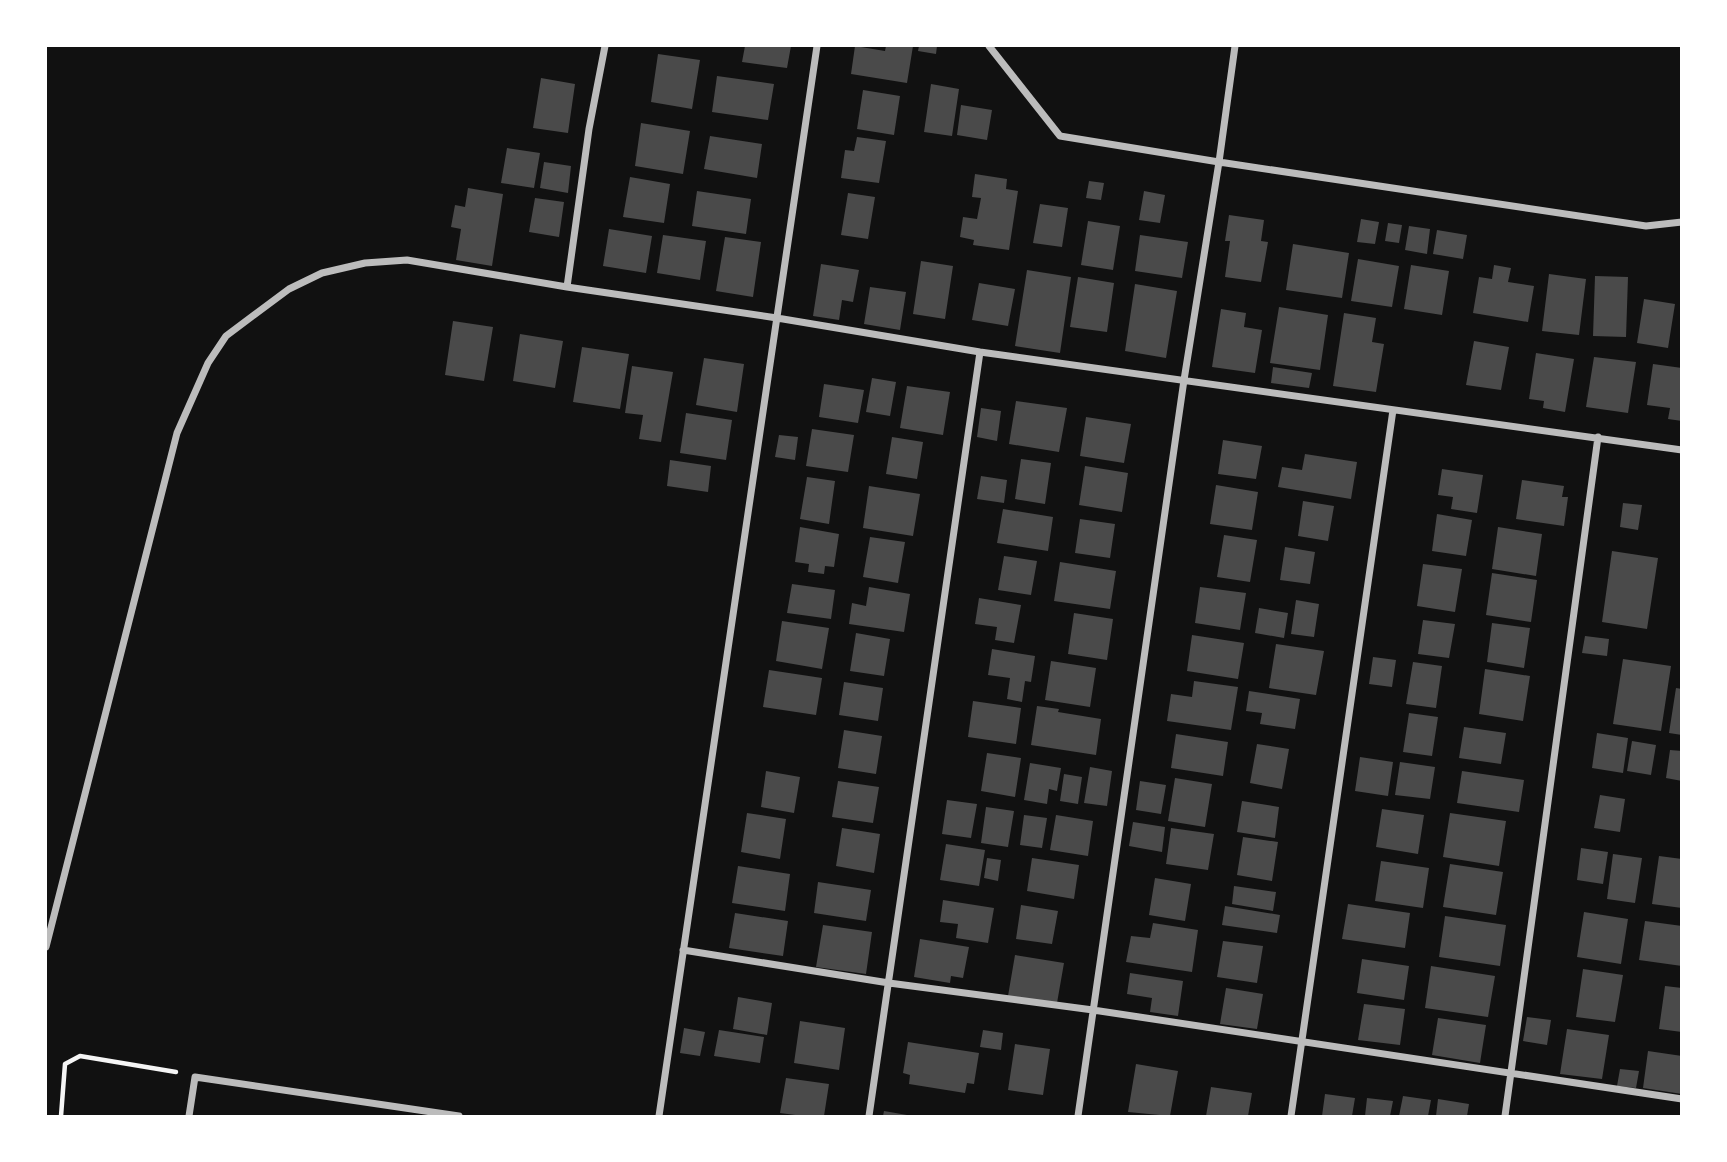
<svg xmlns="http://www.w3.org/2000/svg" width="1727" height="1162" font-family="'Archivo Narrow',sans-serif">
  <rect width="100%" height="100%" fill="#111"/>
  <path fill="#4a4a4a" d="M745,46h46l-4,22 -45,-6z
    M855,46l30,5 1,-5h27l-6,37 -56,-9z
    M919,46h18l-1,8 -18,-3z
    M658,54l42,6 -8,49 -41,-7z
    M717,76l57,8 -6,36 -56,-8z
    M541,78l34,6 -7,49 -35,-5z
    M931,84l28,5 -7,47 -28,-4z
    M863,90l37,6 -6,39 -37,-6z
    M961,105l31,5 -5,30 -30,-5z
    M641,123l49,8 -7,43 -48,-8z
    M710,136l52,8 -5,34 -53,-9z
    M857,137l29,4 -7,42 -38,-5 4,-28 9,1z
    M507,148l33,5 -6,35 -33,-5z
    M544,162l27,4 -3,27 -28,-5z
    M975,174l32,5 -1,10 12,2 -9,59 -36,-5 1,-5 -14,-3 3,-20 14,2 4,-21 -9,-1z
    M630,177l40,7 -6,39 -41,-6z
    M1089,181l15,2 -3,17 -15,-2z
    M468,188l35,6 -11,72 -36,-6 5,-31 -10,-2 4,-22 10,2z
    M697,191l54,8 -5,35 -54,-8z
    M1144,191l21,4 -5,28 -21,-3z
    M848,193l27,4 -7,42 -27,-4z
    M535,198l29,4 -5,35 -30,-5z
    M1040,204l28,4 -6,39 -29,-4z
    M1229,215l35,5 -3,21 7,1 -7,40 -36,-5 5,-36h-5z
    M1361,219l18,3 -4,22 -18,-2z
    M1088,221l32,5 -7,44 -32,-5z
    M1388,223l14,2 -3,18 -14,-2z
    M1409,226l21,3 -3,25 -22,-4z
    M609,229l43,7 -6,37 -43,-7z
    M1437,230l30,5 -4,24 -30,-5z
    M663,235l43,6 -6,39 -43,-7z
    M1140,235l48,7 -6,36 -47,-7z
    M725,237l36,5 -8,55 -37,-6z
    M1293,244l56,9 -7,45 -56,-8z
    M1358,259l41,7 -7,41 -41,-6z
    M921,261l32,5 -8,53 -32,-5z
    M821,264l38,6 -6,32 -11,-2 -3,20 -26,-4z
    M1411,265l38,6 -7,44 -38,-6z
    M1494,265l17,3 -3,14 26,4 -6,36 -55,-9 6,-36 13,2z
    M1027,270l44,7 -11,76 -45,-7z
    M1549,274l37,5 -7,56 -37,-4z
    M1595,276l33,1 -2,60 -33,-1z
    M1078,277l36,6 -7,49 -37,-5z
    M979,283l36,6 -7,37 -36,-6z
    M1135,284l42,7 -11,67 -41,-7z
    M870,287l36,5 -6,38 -36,-6z
    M1644,299l31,5 -7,44 -31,-5z
    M1279,307l49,8 -8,55 -50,-7z
    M1221,309l25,4 -2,14 18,3 -7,43 -43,-6z
    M1344,313l32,5 -4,24 12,2 -8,48 -43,-6z
    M453,321l40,6 -9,54 -39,-6z
    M520,334l43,7 -8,47 -42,-7z
    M1474,341l35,6 -8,43 -35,-5z
    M582,347l47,7 -9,55 -47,-7z
    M1536,353l38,6 -9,53 -22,-4 1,-7 -15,-2z
    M1594,357l42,5 -8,51 -42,-6z
    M704,358l40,6 -7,48 -41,-7z
    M1653,364l29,4v53l-14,-2 2,-11 -23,-3z
    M632,366l41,6 -12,70 -22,-3 4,-24 -18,-2z
    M1273,367l39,6 -3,15 -38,-5z
    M872,378l24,4 -6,34 -24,-4z
    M824,384l40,6 -6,33 -39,-6z
    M907,386l43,6 -7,43 -43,-7z
    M1016,401l51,7 -8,44 -50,-8z
    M981,408l20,3 -4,30 -20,-4z
    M686,413l46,7 -6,40 -46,-7z
    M1086,417l45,7 -7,39 -44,-7z
    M812,429l42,6 -6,37 -42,-6z
    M779,435l19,2 -3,23 -20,-3z
    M892,437l31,5 -6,37 -31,-5z
    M1223,440l39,6 -6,33 -38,-5z
    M1305,454l52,8 -6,37 -73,-12 4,-20 20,3z
    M1021,459l30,4 -6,41 -30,-5z
    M670,460l41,6 -3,26 -41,-6z
    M1085,466l43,7 -6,39 -43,-7z
    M1442,469l41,6 -6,38 -26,-4 2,-12 -15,-2z
    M981,476l26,4 -3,23 -27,-4z
    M807,477l28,4 -6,43 -29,-5z
    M1522,480l42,6 -2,11h6l-4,29 -48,-7z
    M1216,485l42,7 -6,38 -42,-6z
    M869,486l51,8 -7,42 -50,-8z
    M1303,501l31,5 -6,35 -30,-5z
    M1623,503l19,2 -4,25 -18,-3z
    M1003,509l50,8 -5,34 -51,-8z
    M1437,514l35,6 -6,36 -34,-5z
    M1080,519l35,5 -5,34 -35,-5z
    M800,527l39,7 -5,33 -9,-1 -1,8 -16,-2 1,-8 -14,-2z
    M1498,527l44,7 -6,42 -44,-7z
    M1224,535l33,5 -7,42 -33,-5z
    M870,537l35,5 -7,41 -35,-6z
    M1285,547l30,5 -5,32 -30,-4z
    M1612,551l46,7 -11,71 -45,-7z
    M1004,556l33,5 -6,34 -33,-5z
    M1060,562l56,9 -6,38 -56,-8z
    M1423,564l39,5 -7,43 -38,-6z
    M1492,573l45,7 -6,42 -45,-7z
    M792,584l43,6 -4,29 -44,-6z
    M869,587l41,7 -6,38 -55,-8 3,-21 14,3z
    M1200,587l46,6 -6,37 -45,-7z
    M979,598l42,7 -7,38 -19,-3 2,-13 -22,-3z
    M1296,600l23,4 -5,33 -23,-3z
    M1259,608l29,5 -4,25 -29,-5z
    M1074,613l39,6 -6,41 -39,-6z
    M1423,620l32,4 -6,34 -31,-4z
    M782,621l47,7 -7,41 -46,-8z
    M1492,623l38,5 -6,40 -37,-6z
    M856,633l34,6 -6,37 -34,-5z
    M1192,635l52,8 -6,36 -51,-8z
    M1585,636l24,3 -2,17 -25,-3z
    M1276,644l48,7 -8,44 -47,-7z
    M992,649l43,7 -4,26 -6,-1 -3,21 -15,-3 3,-21 -22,-3z
    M1373,657l23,3 -4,27 -23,-3z
    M1623,659l48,7 -10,65 -48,-7z
    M1051,661l45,7 -6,39 -45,-7z
    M1413,662l29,4 -6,42 -30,-4z
    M1485,669l45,7 -7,45 -44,-7z
    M769,670l53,8 -6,37 -53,-8z
    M1194,681l44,6 -7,43 -64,-9 4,-27 21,3z
    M844,682l39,6 -5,33 -39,-6z
    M1676,688l6,1v46l-13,-2z
    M1249,691l51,8 -5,30 -35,-5 2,-11 -16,-2z
    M973,701l48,7 -5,36 -48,-7z
    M1037,706l22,3 -1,3 43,7 -5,36 -65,-10z
    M1409,713l29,4 -6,39 -29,-4z
    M1464,727l42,6 -5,31 -42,-6z
    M844,730l38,6 -6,38 -38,-6z
    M1597,733l31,5 -5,35 -31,-5z
    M1176,734l52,8 -5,34 -52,-8z
    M1632,741l24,4 -5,30 -24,-4z
    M1257,744l32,5 -7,40 -32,-6z
    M1670,750l12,1v30l-16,-3z
    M987,753l34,5 -6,39 -34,-6z
    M1360,757l33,5 -5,34 -33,-5z
    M1400,762l35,5 -5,32 -35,-4z
    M1030,763l31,5 -4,23 -8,-2 -2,15 -23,-4z
    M1090,767l22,4 -5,35 -23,-3z
    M766,771l34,6 -6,36 -33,-6z
    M1462,771l62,9 -5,32 -62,-9z
    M1064,774l18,3 -4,27 -18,-3z
    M1175,778l37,6 -7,43 -37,-6z
    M838,781l41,6 -6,36 -41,-6z
    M1140,781l26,4 -5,29 -25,-4z
    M1600,795l25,4 -5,33 -26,-4z
    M947,800l30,4 -6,34 -29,-4z
    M1242,801l37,6 -4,31 -38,-6z
    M986,807l28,4 -6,36 -27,-4z
    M1382,809l42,6 -6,39 -42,-7z
    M747,813l39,6 -6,40 -39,-7z
    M1450,813l56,8 -7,45 -56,-9z
    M1024,815l23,3 -5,30 -22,-3z
    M1056,815l37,6 -5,35 -38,-6z
    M1133,822l32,5 -3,25 -33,-6z
    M842,828l38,6 -6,39 -38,-7z
    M1171,828l43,6 -6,36 -42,-6z
    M1243,837l35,5 -6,39 -35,-6z
    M946,844l39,6 -6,36 -39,-6z
    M1581,848l27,4 -5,32 -26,-4z
    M1613,854l29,4 -7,45 -28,-4z
    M1659,856l23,3v49l-30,-4z
    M987,858l14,2 -3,21 -14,-3z
    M1032,858l47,7 -5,34 -47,-8z
    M1381,861l48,7 -6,40 -48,-7z
    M1450,864l53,8 -7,43 -53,-8z
    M738,866l52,8 -5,37 -53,-8z
    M1155,878l36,6 -6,37 -36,-6z
    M818,882l53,8 -5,31 -52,-8z
    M1234,886l42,6 -3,19 -41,-7z
    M943,900l51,8 -6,35 -32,-5 2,-14 -18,-2z
    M1348,904l62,9 -5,35 -63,-9z
    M1021,905l37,6 -6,33 -36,-5z
    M1225,906l55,9 -3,18 -55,-8z
    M1584,912l44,7 -7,45 -44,-7z
    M735,913l53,8 -5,35 -54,-8z
    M1445,916l61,9 -6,41 -61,-9z
    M1645,921l37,5v40l-43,-6z
    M1153,923l45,7 -6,42 -66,-10 5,-26 19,2z
    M823,925l49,7 -6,42 -50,-7z
    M920,939l49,8 -6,31 -12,-2 -1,7 -36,-6z
    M1223,941l40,5 -6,37 -40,-6z
    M1015,955l49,8 -7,40 -49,-7z
    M1362,959l47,7 -5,34 -47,-7z
    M1431,966l64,10 -7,41 -63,-9z
    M1583,969l40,6 -8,47 -39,-5z
    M1130,973l53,8 -5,35 -28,-4 2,-14 -25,-4z
    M1665,986l17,2v44l-23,-3z
    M1226,988l37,6 -6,35 -37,-5z
    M738,997l34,6 -5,32 -34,-6z
    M1364,1004l41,5 -5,36 -42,-5z
    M1527,1017l24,3 -4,25 -24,-4z
    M1438,1018l48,7 -6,38 -48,-8z
    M800,1021l45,7 -6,42 -45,-7z
    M684,1028l21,4 -5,24 -20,-3z
    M1567,1029l42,6 -7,44 -42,-5z
    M719,1030l45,7 -4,26 -46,-7z
    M983,1030l20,3 -2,17 -21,-3z
    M908,1042l71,11 -5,31 -7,-1 -2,10 -56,-9 1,-9 -7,-2z
    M1015,1044l35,5 -7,46 -35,-5z
    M1648,1051l34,5v38l-39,-6z
    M1136,1064l42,7 -8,45 -42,-4z
    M1620,1069l19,2 -3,17 -19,-2z
    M786,1078l43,6 -5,32h-21l-23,-3z
    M1211,1087l41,6 -4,23h-42z
    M1325,1094l30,4 -3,18h-30z
    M1403,1096l28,4 -3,16h-29z
    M1367,1098l26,3 -3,15h-25z
    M1438,1099l31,5 -2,12h-31z
    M884,1111l23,4v1h-24z"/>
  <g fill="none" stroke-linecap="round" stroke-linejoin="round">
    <path stroke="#f5f5f5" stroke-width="4.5" d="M61,1116l4,-52 15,-8 96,16"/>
    <path stroke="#bcbcbc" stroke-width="7" d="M989,46l71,90 159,26 427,64 36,-4
      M567,287l22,-158 16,-83
      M46,947l131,-514 31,-70 18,-27 28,-21 35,-26 33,-16 43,-10 42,-3 160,27 210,31 203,34 702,98
      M683,950l206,33 204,27 589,89
      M189,1116l6,-39 264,39
      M659,1116l158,-1070
      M869,1116l111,-764
      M1078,1116l106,-736 35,-218 16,-116
      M1291,1116l102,-706
      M1505,1116l93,-679"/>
  </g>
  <rect width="1727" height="1162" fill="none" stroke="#ffffff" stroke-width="94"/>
</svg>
